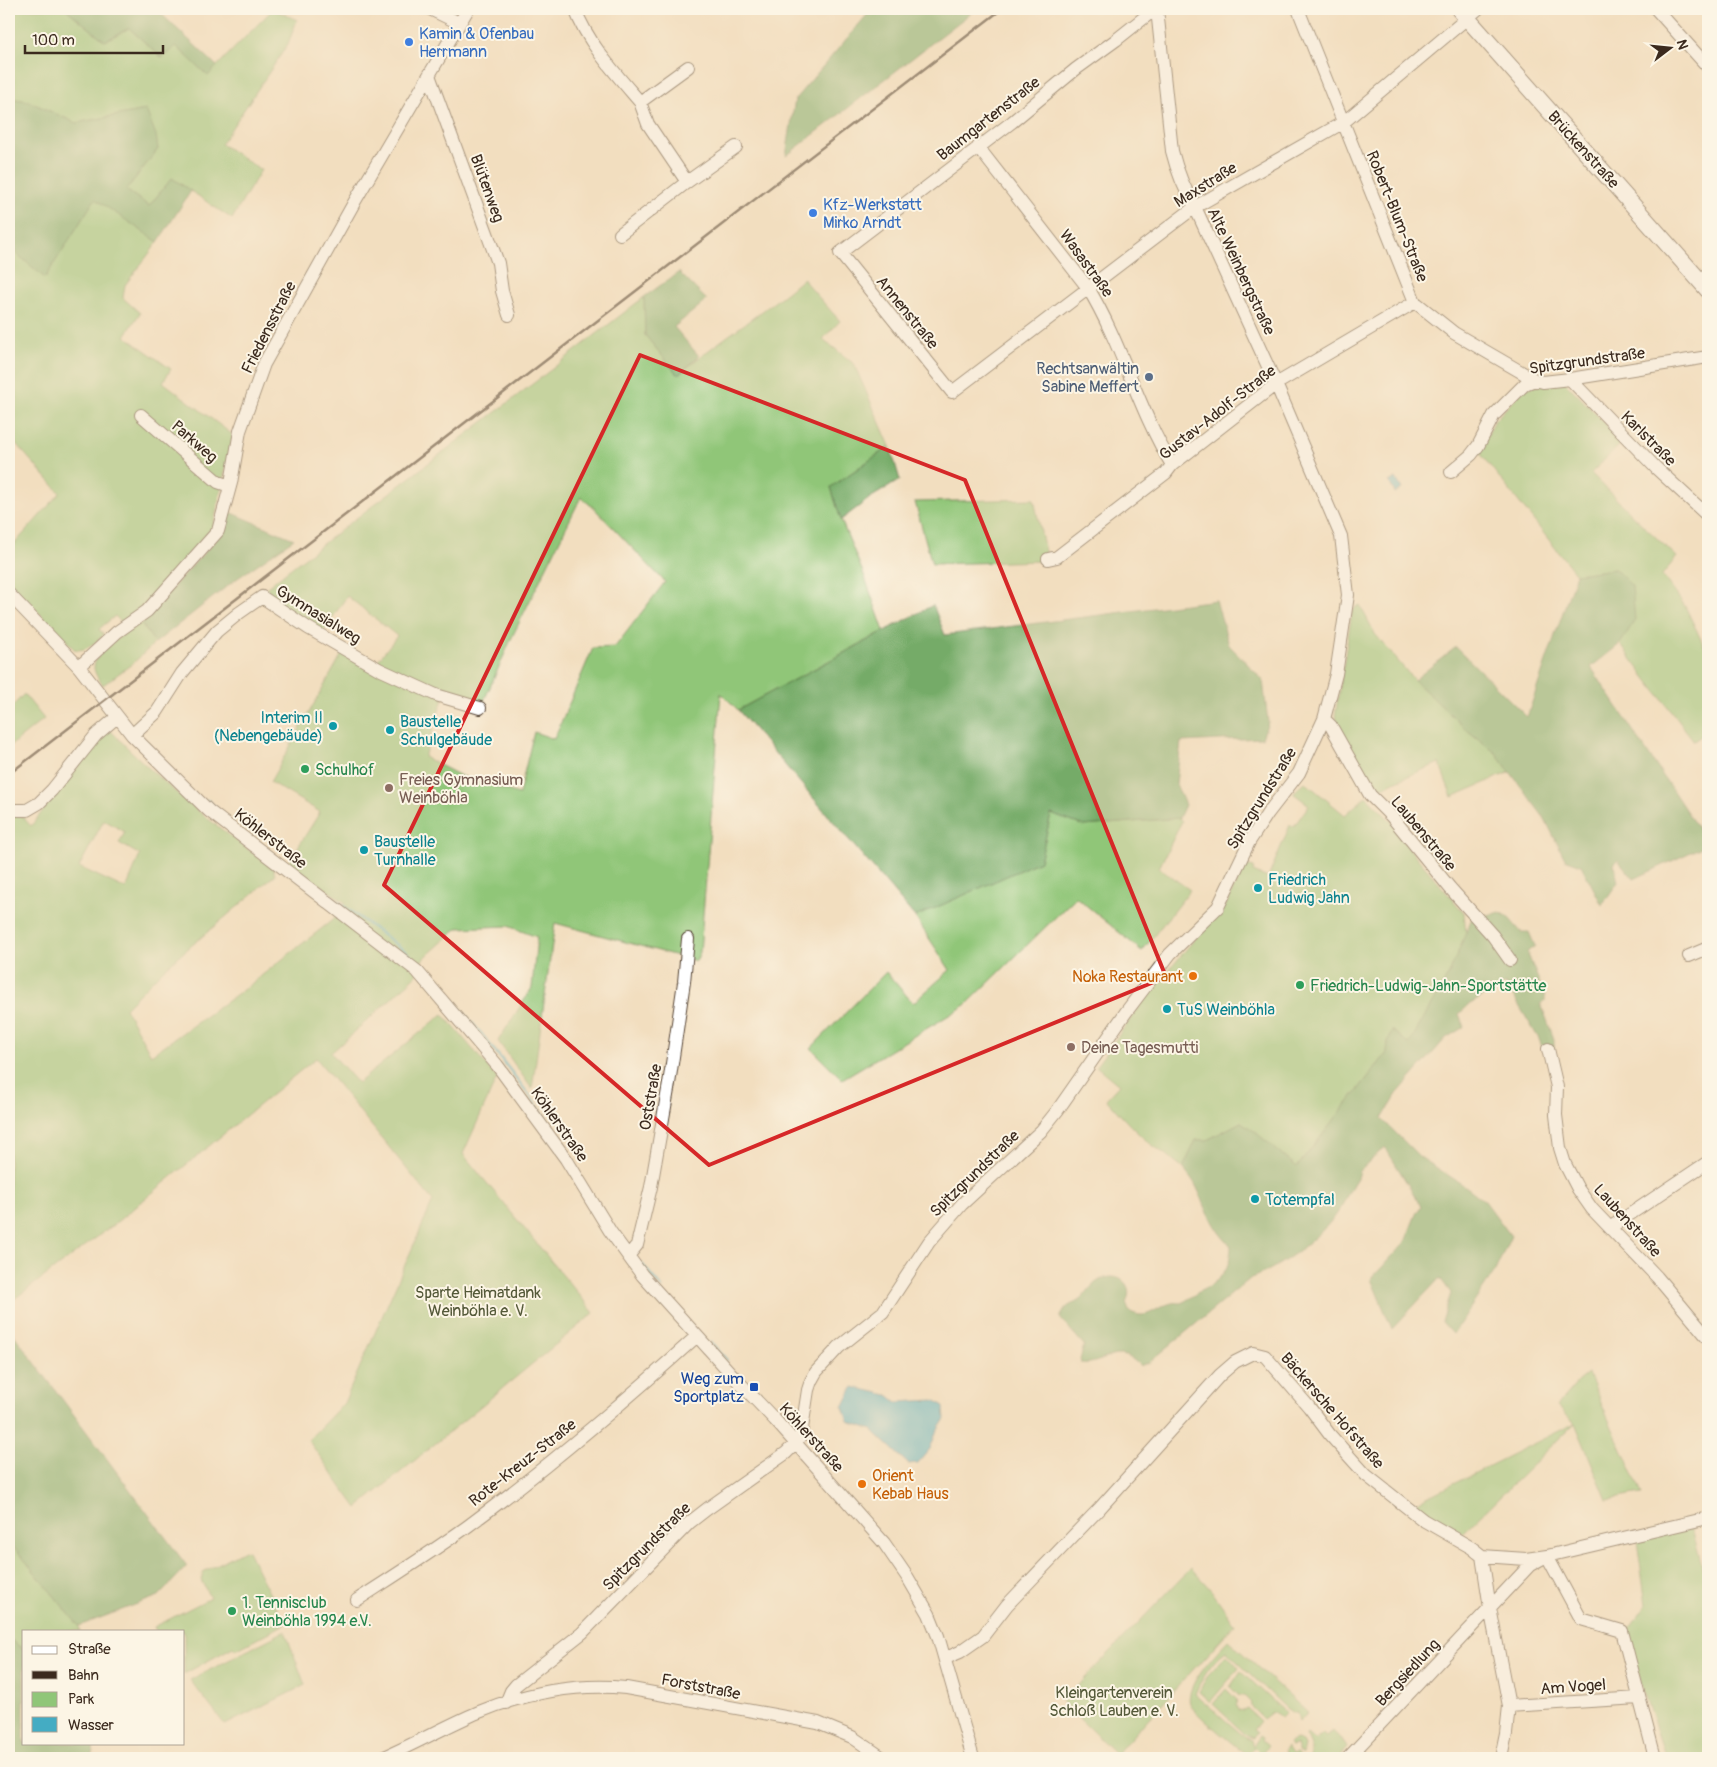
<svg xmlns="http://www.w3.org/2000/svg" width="1717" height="1767" font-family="Pangolin,sans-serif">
  <rect width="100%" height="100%" fill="#fcf5e5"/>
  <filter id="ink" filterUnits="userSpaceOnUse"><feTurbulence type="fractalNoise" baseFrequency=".02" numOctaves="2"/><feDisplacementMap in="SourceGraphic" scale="10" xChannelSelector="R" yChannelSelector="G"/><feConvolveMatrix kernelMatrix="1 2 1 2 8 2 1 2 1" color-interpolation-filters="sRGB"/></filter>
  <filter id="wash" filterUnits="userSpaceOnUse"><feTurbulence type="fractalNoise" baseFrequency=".0096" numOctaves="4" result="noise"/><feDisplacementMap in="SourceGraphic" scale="20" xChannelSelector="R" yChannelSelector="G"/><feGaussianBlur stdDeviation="1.12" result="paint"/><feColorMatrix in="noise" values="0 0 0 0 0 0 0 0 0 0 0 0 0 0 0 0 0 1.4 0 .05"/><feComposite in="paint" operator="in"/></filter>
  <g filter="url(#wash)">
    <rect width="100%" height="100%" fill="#f2debf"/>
    <path fill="#90c678" stroke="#66784b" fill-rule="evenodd" d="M9,9h57l39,32 24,-13 33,30 14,-12 32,29 65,-66 24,11 -9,24 -67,100 40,26 -29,49 -60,-41 -23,28 -23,-16 32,-41 -12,-39 -70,13 -48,-22 -19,-3z
      M95,198l63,44 -33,43 -2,13 17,15 -15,23 46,33 -8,13 70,53 -20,92 -74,84 -18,11 -6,-6 -16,13 5,6c-9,7 -18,18 -30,14l-65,-67v-32l51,-57 -51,-57v-189l36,31z
      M804,278l2,5 34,38 -17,18 31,25 36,82 -59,41 10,33 23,55 20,56 -146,79 -17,-17 -21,259 -4,9 -141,-38 -23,166 -34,-48 34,-53 5,-51 -29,-11 -50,2 -36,32 -7,17 -84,76 27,30 85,-69 54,64 -34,76 131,159 -237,195 -49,-68 36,-37 89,-202 -117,-143 -204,168 -103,77v-488l10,-2 12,13 35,-45 43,-52c50,52 105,97 164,138l2,8 -110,93 -40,40 26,47 96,-68 88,-69 11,-15 -58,-40 32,-51 -50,-30 72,-128 29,15 26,-33 -50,-40 -28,42 -64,-41 32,-26 252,-192 105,-82 1,38 33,40c40,-35 86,-62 126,-97zM581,497l14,12 70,73 -50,65 -22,1 -39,91 -20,-7 -15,62 -58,-18 -37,-19 22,-67 36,15 30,-68zM104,820l21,12 -6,11 21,12 -14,34 -47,-22z
      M1565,382l58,60 -32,31 41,42 45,42 -15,18 23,31 20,42 3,-2v85l-14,10 -74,-97 15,-24 -20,-51 -39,5 -97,-122 16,-32 29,-31 17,-4z
      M1034,499l13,62 -115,3 -17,-62z
      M1360,605l15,29 39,46 53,50 29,23 14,19 -58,25 -13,-34 -66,28 -20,-36 -18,-39 17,-103 3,-5z
      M141,623l14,20 -23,21 -29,21c-4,-5 -9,-12 -9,-18 2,-18 34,-35 47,-44z
      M24,694l20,25 -35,28v-37z
      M1305,782l40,33 21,-19 25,25 17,26 56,66 2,21 -16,38 -41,73 -16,-14 -5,11 -1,11 -90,114 -43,-36 -13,-9 -34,18h-11l-13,28c-14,-13 -31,-21 -44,-34 -12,-11 -22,-23 -33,-35l13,-14 -23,-19 50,-68 52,-63 27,-28 20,-42 9,2 -1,5 15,6 22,-53 4,1 15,-21 -16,-12z
      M1051,814l33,12 95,-8 3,3 -23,47 31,22 -48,61 -66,-54 -110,108 -124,74 -31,-31 75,-76 27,31 37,-33 -35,-53 125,-56z
      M1588,1374l54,120 -35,6 -32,-77 -115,113 -49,-31 164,-82 -18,-17 20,-23z
      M1692,1528l16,62v168h-42l-23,-67 -15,-61 18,-25 -9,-64z
      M9,1541l70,85 1,5h-56v19l-15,-12z
      M244,1550l4,1 37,73 -49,26 -3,-3 -49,27v-43h-28l-2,-4 56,-29 -9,-18 2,-8z
      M1191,1568l20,22 24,34 -119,130 -54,-52z
      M285,1631l20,54 -80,40 -35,-45z
      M1228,1640l80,73 -9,9 -2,-9h-4l-7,-5 -60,-57c-15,11 -24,26 -31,43l51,44 5,2 2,6 7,-10 3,2 -1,2 6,5 -7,9 -7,-7 -7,8c-10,-8 -55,-43 -57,-51 -6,-19 26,-51 38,-64z
      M1227,1655l12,13 -29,34 -11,-10 8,-16z
      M1241,1671l45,42 -5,5 -9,-6 -9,7 -12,-12c0,-8 -5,-12 -12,-11l-9,-9z
      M1226,1689l11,11 -1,5 3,5 4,1 4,-2 13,12 -7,9 4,3 -4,5 -6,-2 -34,-32z
      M1332,1731l10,8 5,9 -9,10h-27v-12l-5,-11 1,-1 8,7 8,-8 3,3z
      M1296,1740l6,2 2,4 -2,8 -4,-3v-4l-2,-2 -5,1 -2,-3z
      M1287,1746l5,8 5,-1 3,3 -2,2 -12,-1 -2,-6z"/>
    <path fill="#74ab68" stroke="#586a43" d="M66,9h90l61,57 -9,10 -32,-30 -14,12 -33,-30 -24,13z
      M872,9h104l-190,147 9,-57z
      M9,98l19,3 48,22 70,-13 10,25 2,14 -32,41 23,16 23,-28 19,13 -33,51 -63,-43 -50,79 -36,-31z
      M679,272l28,28 -33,27 25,29 -21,19 -33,-40 -1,-38z
      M890,446l10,34 -30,18 -29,22 -10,-33z
      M230,512l64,27 -59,41 -80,63 -14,-20 86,-96z
      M1615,569l17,17 3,34 -15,24 -29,23 117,177 -74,35 -16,-19 -4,4 4,18 -16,23 -21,-40 -16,-6 -20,-40 -49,-66 -29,-23 -53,-50 42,-33 71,70 49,-143z
      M1216,600l13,45 34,35 5,42 -6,16 -81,4 -5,42 9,21 -6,13 -95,8 -33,-12 -11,47 -125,56 -177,-207 195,-105 12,30z
      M1500,912l9,6 12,14h8l6,14 -8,6 18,44v6l-4,2 13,35v9l-11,3 -4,-12 -33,-55 -36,20 -11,10 5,13 -18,11 -49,56 -15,25 38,38 48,31 17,13 26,35 -16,35 -42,63 -11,-12 9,-29 -11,-15 -48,51 -21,-50 34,-37 11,-28 5,-8 -36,-59 -26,24 -2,7c-9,13 -14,29 -24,41 -20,23 -53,49 -82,59l-101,84 -10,4c-23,-25 -38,1 -59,-3l-1,-3 4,-15 -24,-27c8,-17 12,-11 22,-20 4,-4 6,-8 10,-12 9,-10 26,-13 34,-2 4,6 3,13 0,19l3,8c19,11 25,-4 43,-8 2,-1 5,0 8,0 5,-1 12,-7 17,-10 22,-12 33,-20 34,-47 -20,-19 -23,-35 -34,-58 -3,-7 -9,-14 -14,-20l13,-28h11l34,-18 13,9 43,36 90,-114 1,-11 4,-12 17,14 41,-72 21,-52c9,-5 19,-5 29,-8z
      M9,1328l178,238 -28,30 -80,30 -70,-85z
      M9,1639l15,11v93h71l-4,15h-82z"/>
    <path fill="#44acc3" stroke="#406b70" d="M1396,478l6,11 -7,4 -6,-11z
      M853,1387l35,8 9,7 37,-2 10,6 1,13 -9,14 -6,16 -12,14 -10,1 -36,-34 -24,-9 -5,-14z"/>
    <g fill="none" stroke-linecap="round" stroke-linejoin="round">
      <path stroke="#44acc3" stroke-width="2.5" d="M207,800l11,10
        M319,888l86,63 31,30 45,52 53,68 33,50
        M642,1264l20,24
        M711,1342l16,18"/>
    </g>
  </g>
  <g filter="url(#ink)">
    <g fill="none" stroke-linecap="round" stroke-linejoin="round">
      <g stroke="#564536" stroke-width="14">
        <path id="minor" d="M430,9l29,14
          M575,9c13,35 41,65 65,93
          M1155,9l-39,31 -40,29 -64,53 -172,131 112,139 243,-185 149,-85 134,-113
          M1298,9l117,293 39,31 81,47
          M1656,9l52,58
          M429,75l69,188 4,28 7,24
          M978,147l110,141c34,56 50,121 84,177
          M687,182l49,-35
          M620,234l67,-52 -39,-58 -8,-22 48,-35
          M1570,379l86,89 52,48
          M141,415l77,67 6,2 7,-1
          M1451,472l20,-17 7,-9 16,-31 31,-31 10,-4 8,2 27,-3 138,-22
          M1048,559l9,-2 109,-84 6,-8 104,-81 139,-82
          M9,594l70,73 53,68 77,76 208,160 80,94 69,94 44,72 32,44 93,103 40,42 109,123 24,35 21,36 9,22 35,122
          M79,667l38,-35 30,-21 71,-80 13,-48 9,-52 24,-67 91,-163 113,-192
          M1324,719l7,7 39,69 22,22 58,71 43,48 17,24
          M132,735l25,-23 25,-39 35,-42 22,-18 23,-16 46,31 71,41 57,26 44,13
          M9,810h18l12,-7 13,-13 44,-55 21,-18
          M1689,956l19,-8
          M1548,1049l9,38 -1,28 4,33 5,16 13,25 14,20 65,68 51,61
          M1611,1227l97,-65
          M628,1256l9,-11 14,-58 18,-103 15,-102 4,-43
          M1482,1556l8,52 19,98 -3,28 -5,24
          M1547,1556l34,63 41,12 33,127
          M357,1600c37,-24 75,-48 111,-74 80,-59 155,-123 229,-190
          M946,1658l14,-6 23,-16 24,-31 92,-96 121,-134 15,-13 18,-9 12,3 44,51 21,28 36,40 57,45 49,28 10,8 44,3 21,-3 161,-38
          M506,1703l5,-12 5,-6 66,-52 107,-110 18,-14 79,-56 9,-9 6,-9 7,-45 3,-9 5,-9 23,-25 44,-35 46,-70 33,-38 79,-73 16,-20 69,-99 44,-58 48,-47 31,-65 19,-29 31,-40 25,-54 12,-45 12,-79 -7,-59 -65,-152 -81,-177c-11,-18 -18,-36 -23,-56l-15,-142
          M1509,1706l130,-8
          M382,1758c33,-14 64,-32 97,-46 46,-19 98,-29 147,-24l192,35 34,14 31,21
          M1348,1758l182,-193 11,-6"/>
      </g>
      <g stroke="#564536" stroke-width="18">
        <path id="major" d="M1459,9l249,281"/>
      </g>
      <use href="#minor" stroke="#fff" stroke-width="12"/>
      <use href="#major" stroke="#fff" stroke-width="16"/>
      <path stroke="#3b2a1e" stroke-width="2.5" d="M9,774l993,-765"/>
    </g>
  </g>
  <path d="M0 0H1717V1767H0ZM640,355l325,125 201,497 -457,188 -325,-280z" fill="#f2debf" fill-opacity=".55" fill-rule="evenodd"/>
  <path fill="none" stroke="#d62828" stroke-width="4" stroke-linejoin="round" d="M640,355l325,125 201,497 -457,188 -325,-280z"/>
  <g fill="#3f7fe0" stroke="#fcf5e5" stroke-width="2">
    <circle cx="409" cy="42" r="5"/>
    <circle cx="813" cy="213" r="5"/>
  </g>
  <circle fill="#5c6f8a" stroke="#fcf5e5" stroke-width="2" cx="1149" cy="377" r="5"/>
  <g fill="#0f9aa8" stroke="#fcf5e5" stroke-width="2">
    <circle cx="333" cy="726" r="5"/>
    <circle cx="390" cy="730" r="5"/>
    <circle cx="364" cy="850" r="5"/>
    <circle cx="1258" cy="888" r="5"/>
    <circle cx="1167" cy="1009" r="5"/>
    <circle cx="1255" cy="1199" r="5"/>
  </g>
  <g fill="#2e9e5b" stroke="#fcf5e5" stroke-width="2">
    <circle cx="305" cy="769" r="5"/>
    <circle cx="1300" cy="985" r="5"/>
    <circle cx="232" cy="1611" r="5"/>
  </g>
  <g fill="#8d6e63" stroke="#fcf5e5" stroke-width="2">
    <circle cx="389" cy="788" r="5"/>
    <circle cx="1071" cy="1047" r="5"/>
  </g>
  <g fill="#e8710a" stroke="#fcf5e5" stroke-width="2">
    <circle cx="1193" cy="976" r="5"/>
    <circle cx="862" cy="1484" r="5"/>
  </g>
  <rect fill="#1a4fb4" stroke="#fcf5e5" stroke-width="2" x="749" y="1382" width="10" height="10" rx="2.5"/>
  <g text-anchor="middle" stroke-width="4" stroke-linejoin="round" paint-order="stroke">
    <g font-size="16" fill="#366cbe" stroke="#fcf5e5" text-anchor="start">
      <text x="419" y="39">Kamin &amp; Ofenbau<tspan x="419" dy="18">Herrmann</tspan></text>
      <text x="823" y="210">Kfz-Werkstatt<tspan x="823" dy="18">Mirko Arndt</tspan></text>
    </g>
    <g font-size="16" fill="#3b2a1e" stroke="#fcf5e5">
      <text transform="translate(988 118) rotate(-38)" y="6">Baumgartenstraße</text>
      <text transform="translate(1584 149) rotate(48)" y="6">Brückenstraße</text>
      <text transform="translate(1205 184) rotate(-32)" y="6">Maxstraße</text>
      <text transform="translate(488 188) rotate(70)" y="6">Blütenweg</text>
      <text transform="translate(1398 216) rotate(68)" y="6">Robert-Blum-Straße</text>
      <text transform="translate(1087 263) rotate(54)" y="6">Wasastraße</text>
      <text transform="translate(1242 271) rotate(65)" y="6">Alte Weinbergstraße</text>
      <text transform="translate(908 312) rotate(51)" y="6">Annenstraße</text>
      <text transform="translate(268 327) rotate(-63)" y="6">Friedensstraße</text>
      <text transform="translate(1587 360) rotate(-8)" y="6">Spitzgrundstraße</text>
      <text transform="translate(1217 412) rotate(-38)" y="6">Gustav-Adolf-Straße</text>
      <text transform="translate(1649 438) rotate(45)" y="6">Karlstraße</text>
      <text transform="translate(195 441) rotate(41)" y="6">Parkweg</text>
      <text transform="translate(319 614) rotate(32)" y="6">Gymnasialweg</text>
      <text transform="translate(1261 798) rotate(-58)" y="6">Spitzgrundstraße</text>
      <text transform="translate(1424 833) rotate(50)" y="6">Laubenstraße</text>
      <text transform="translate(271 838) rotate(38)" y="6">Köhlerstraße</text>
      <text transform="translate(650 1097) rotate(-80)" y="6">Oststraße</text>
      <text transform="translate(560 1124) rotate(55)" y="6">Köhlerstraße</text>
      <text transform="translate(974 1173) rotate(-44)" y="6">Spitzgrundstraße</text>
      <text transform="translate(1628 1220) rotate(48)" y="6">Laubenstraße</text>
      <text transform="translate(1333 1410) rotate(49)" y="6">Bäckersche Hofstraße</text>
      <text transform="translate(812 1437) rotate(48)" y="6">Köhlerstraße</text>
      <text transform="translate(522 1462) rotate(-38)" y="6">Rote-Kreuz-Straße</text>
      <text transform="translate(646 1546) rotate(-45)" y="6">Spitzgrundstraße</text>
      <text transform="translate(1407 1672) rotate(-47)" y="6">Bergsiedlung</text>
      <text transform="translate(701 1686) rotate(11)" y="6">Forststraße</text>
      <text transform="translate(1573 1686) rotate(-4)" y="6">Am Vogel</text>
    </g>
    <g font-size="16" fill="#4e5e75" stroke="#fcf5e5" text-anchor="end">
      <text x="1139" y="374">Rechtsanwältin<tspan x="1139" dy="18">Sabine Meffert</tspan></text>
    </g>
    <g font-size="16" fill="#0d838f" stroke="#fcf5e5" text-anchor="start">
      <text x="323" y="723" text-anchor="end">Interim II<tspan x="323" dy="18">(Nebengebäude)</tspan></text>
      <text x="400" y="727">Baustelle<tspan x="400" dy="18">Schulgebäude</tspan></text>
      <text x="374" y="847">Baustelle<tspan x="374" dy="18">Turnhalle</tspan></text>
      <text x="1268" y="885">Friedrich<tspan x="1268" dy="18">Ludwig Jahn</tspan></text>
      <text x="1177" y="1015">TuS Weinböhla</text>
      <text x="1265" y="1205">Totempfal</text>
    </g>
    <g font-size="16" fill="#27864d" stroke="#fcf5e5" text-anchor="start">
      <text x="315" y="775">Schulhof</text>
      <text x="1310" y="991">Friedrich-Ludwig-Jahn-Sportstätte</text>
      <text x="242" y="1608">1. Tennisclub<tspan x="242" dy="18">Weinböhla 1994 e.V.</tspan></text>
    </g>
    <g font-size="16" fill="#785e54" stroke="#fcf5e5" text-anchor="start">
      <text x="399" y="785">Freies Gymnasium<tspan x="399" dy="18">Weinböhla</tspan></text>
      <text x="1081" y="1053">Deine Tagesmutti</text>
    </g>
    <g font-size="16" fill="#c56008" stroke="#fcf5e5" text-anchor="end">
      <text x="1183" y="982">Noka Restaurant</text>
      <text x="872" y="1481" text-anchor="start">Orient<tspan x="872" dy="18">Kebab Haus</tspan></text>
    </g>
    <g font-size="16" fill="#545939" stroke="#fcf5e5">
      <text x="478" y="1298">Sparte Heimatdank<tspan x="478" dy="18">Weinböhla e. V.</tspan></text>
      <text x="1114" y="1698">Kleingartenverein<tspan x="1114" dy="18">Schloß Lauben e. V.</tspan></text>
    </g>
    <g font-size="16" fill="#164399" stroke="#fcf5e5" text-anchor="end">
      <text x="744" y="1384">Weg zum<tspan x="744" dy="18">Sportplatz</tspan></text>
    </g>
  </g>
  <rect width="1717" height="1767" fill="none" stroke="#fcf5e5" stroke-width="30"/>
  <rect x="22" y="1630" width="162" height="115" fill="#fcf5e5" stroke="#afa495"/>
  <rect x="32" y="1646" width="25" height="8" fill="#ffffff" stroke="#afa495"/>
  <text x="68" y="1654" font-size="15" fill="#3b2a1e">Straße</text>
  <rect x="32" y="1671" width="25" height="8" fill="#3b2a1e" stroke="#afa495"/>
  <text x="68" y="1680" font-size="15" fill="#3b2a1e">Bahn</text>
  <rect x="32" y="1692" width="25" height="15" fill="#90c678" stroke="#afa495"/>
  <text x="68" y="1704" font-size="15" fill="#3b2a1e">Park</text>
  <rect x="32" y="1717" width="25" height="15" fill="#44acc3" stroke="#afa495"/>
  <text x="68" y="1730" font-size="15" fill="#3b2a1e">Wasser</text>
  <g transform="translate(1670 48) rotate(74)" stroke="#fcf5e5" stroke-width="4" paint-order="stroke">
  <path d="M0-4L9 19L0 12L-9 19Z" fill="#3b2a1e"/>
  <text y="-8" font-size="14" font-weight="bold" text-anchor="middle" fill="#3b2a1e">N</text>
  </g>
  <path d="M25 45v8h138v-8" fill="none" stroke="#3b2a1e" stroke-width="2.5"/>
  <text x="32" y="45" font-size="15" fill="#3b2a1e" stroke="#fcf5e5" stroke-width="4" paint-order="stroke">100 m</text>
</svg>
